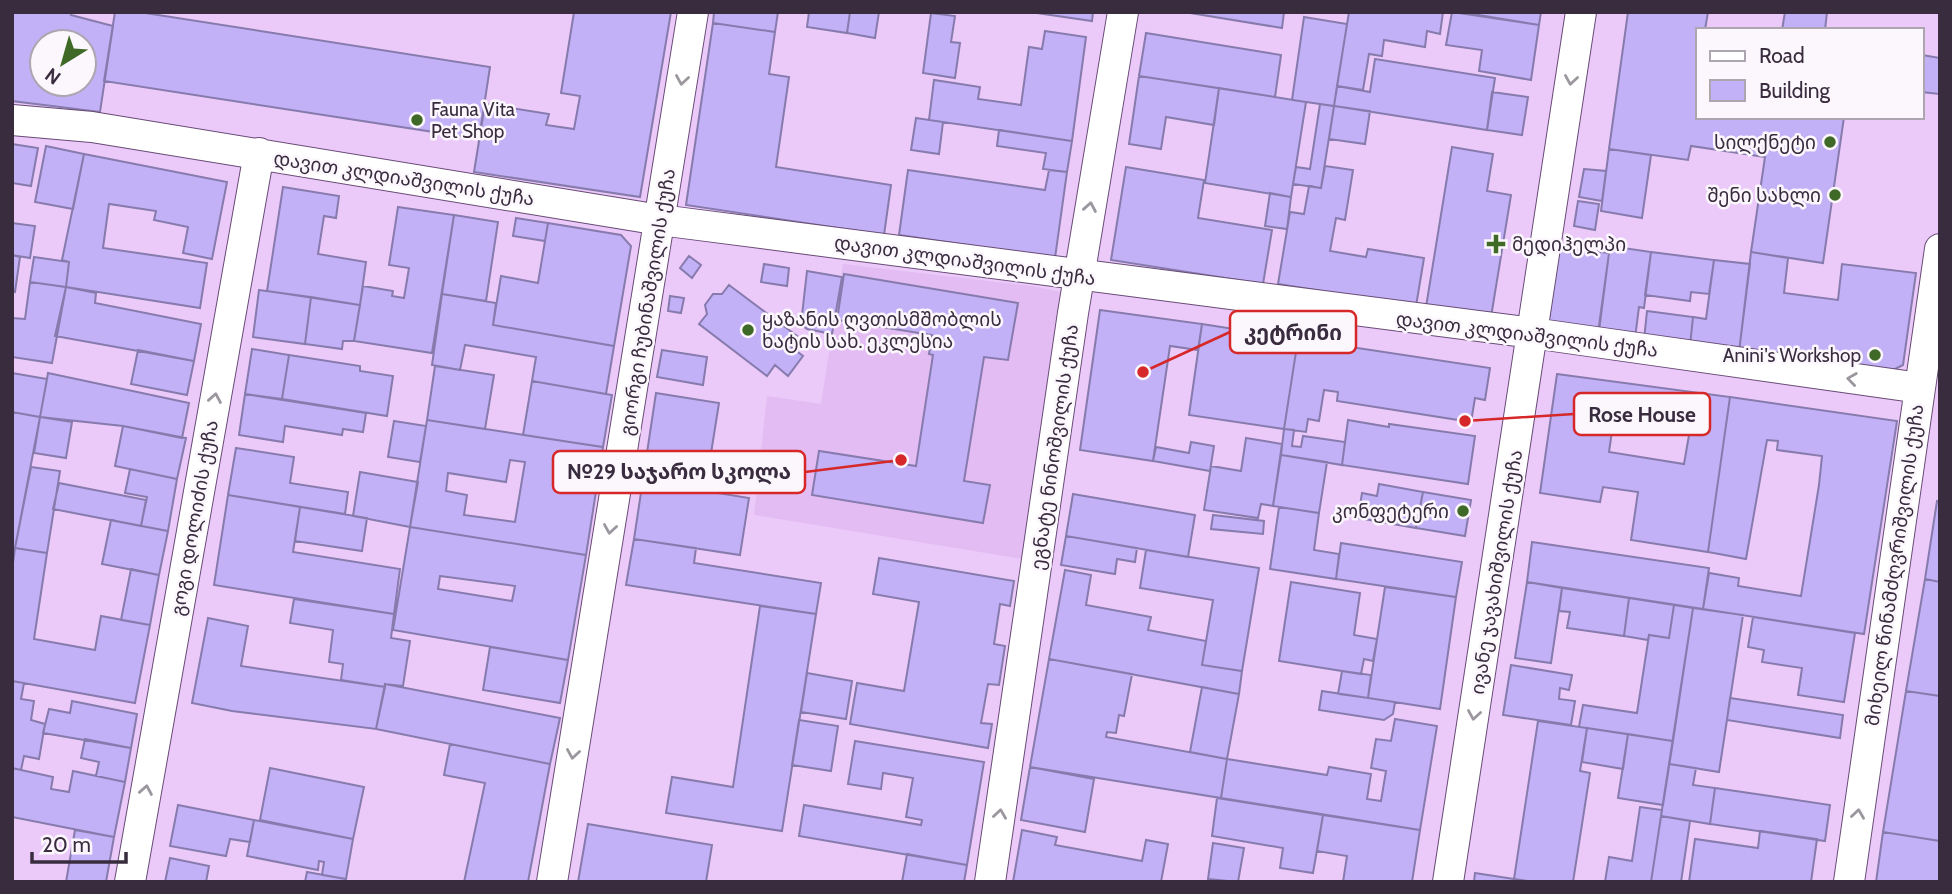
<svg xmlns="http://www.w3.org/2000/svg" width="1952" height="894" font-family="Cabin,'Noto Sans Georgian',sans-serif">
  <rect width="100%" height="100%" fill="#ebcafa"/>
  <path fill="#e2bcf3" d="M843,264l188,22 31,6 -34,268 -274,-45 13,-119 54,8z"/>
  <path fill="#c2b1f7" stroke="#877bad" stroke-width="2" fill-rule="evenodd" d="M12,12h60l-1,3 42,11 -13,86 -88,-11zM42,42h42v42h-42z
    M115,12h24l351,55 -11,72 -375,-58z
    M574,12h97l-31,185 -166,-25 11,-68 64,10 -3,11 28,4 6,-33 -19,-3z
    M714,12h64l-3,20 -62,-9z
    M809,12h41l-3,21 -40,-6z
    M850,12h29l-4,26 -28,-5z
    M1030,12h63l-1,9z
    M1184,12h100l-2,16z
    M1349,12h94l-3,22 -13,-3 -2,16 -41,-7 -2,16 -13,-2 -6,36 -26,-4z
    M1452,12l87,13 -8,55 -52,-9 3,-21 -36,-5z
    M1460,12h81l-2,13z
    M1628,12h80l-3,18h-7v87h146l-21,146 -72,-11 14,-95 -74,-11 -3,14 -79,-11z
    M1785,12h42l-2,18h-43z
    M931,13l24,3 -4,26 9,1 -5,35 -32,-5z
    M1304,17l43,7 -13,82 -42,-6z
    M713,23l62,9 -6,42 20,3 -13,90 115,18 -7,50 -198,-30z
    M1045,31l41,6 -14,104 -143,-21 5,-40 46,7 -2,12 43,6 8,-58 13,2z
    M1146,33l135,22 -6,42 -136,-21z
    M1922,55l18,3 -1,36 -17,-2z
    M1375,59l120,19 -8,52 -153,-24 3,-20 33,6z
    M1139,76l80,12 -5,37 -48,-8 -5,32 -32,-5z
    M1219,88l87,14 -15,95 -86,-14z
    M1492,92l36,5 -6,38 -35,-5z
    M1320,104l14,2 -13,82 -28,-4 3,-17 14,2z
    M1334,106l36,5 -5,33 -36,-5z
    M916,118l27,4 -4,32 -28,-4z
    M999,130l73,11 -5,31 -24,-3 3,-16 -49,-7z
    M12,144l26,4 -7,38 -19,-3z
    M46,146l38,8 -11,55 -38,-7z
    M1452,147l41,7 -6,37 24,4 -20,122 -65,-10z
    M1609,149l42,6 -9,63 -41,-7z
    M84,154l143,28 -15,77 -29,-6 5,-26 -34,-7 2,-9 -47,-7 -6,44 104,15 -7,45 -134,-21 3,-25 -7,-2z
    M1325,166l28,4 -8,50 -9,-2 -6,33 36,6 2,-8 56,9 -8,48 -138,-22 12,-72 14,2 5,-28 12,2z
    M1126,167l78,13 -6,38 74,12 -9,54 -152,-24z
    M1584,169l22,2 -4,30 -23,-4z
    M908,170l137,20 4,-20 18,2 -12,86 -156,-23z
    M283,187l56,9 -3,22 -12,-2 -6,38 48,8 -6,43 -93,-14z
    M1270,193l21,4 -4,32 -22,-3z
    M1578,201l21,3 -4,26 -21,-4z
    M398,207l56,8 -22,138 -78,-12 9,-55 30,5 -1,5 12,2 5,-30 -20,-3z
    M454,215l44,7 -12,79 -44,-7z
    M516,218l32,5 -3,18 -32,-5z
    M12,223l23,3 -5,32 -18,-3z
    M548,223l73,12 10,11 -17,100 -121,-21 8,-49 37,7z
    M1610,246l41,6 -7,56 -5,-1 -4,31 -37,-5z
    M1558,247l51,6 -11,86 -51,-6z
    M1651,252l63,8 -5,34 -18,-2 -1,9 -45,-6z
    M1751,252l37,6 -4,35 54,7 4,-36 74,9 -13,92 -16,8 -148,-21z
    M12,255l8,2 -5,35 -3,-1z
    M689,256l12,9 -9,13 -12,-10z
    M34,257l35,5 -3,25 -36,-5z
    M1714,260l36,4 -11,88 -49,-6 3,-29 13,2z
    M764,264l25,4 -2,18 -26,-4z
    M807,271l35,6 -10,57 -25,-5 -6,-5z
    M844,274l174,29 -10,57 -24,-3 -20,124 26,4 -7,38 -171,-28 7,-44 97,15 17,-111 -4,-1 3,-19 -95,-15z
    M30,282l36,5 -14,76 -40,-6v-39l13,1z
    M729,285l68,51 -7,10 13,10 -15,20 -13,-11 -8,11 -68,-52 8,-10 -2,-9 8,-11h9z
    M66,287l30,6 -1,10 106,21 -7,37 -139,-25z
    M259,290l52,7 -6,47 -52,-7z
    M442,294l54,9 -3,22 121,21 -8,48 -74,-13 4,-24 -71,-12 -5,25 -28,-5z
    M670,296l14,2 -3,15 -13,-2z
    M311,297l49,8 -6,36h-11l-1,8 -37,-5z
    M1100,310l102,14 -4,26 -28,-4 -17,115 -73,-11z
    M1647,311l46,6 -3,29 -46,-6z
    M1202,324l96,15 -14,90 -95,-14z
    M1298,339l192,29 -5,32 -10,-2 -4,24 -134,-21 1,-9 -14,-2 -5,31 -11,-2 -2,13 -22,-3z
    M252,349l37,6 -7,44 -37,-5z
    M138,350l56,11 -7,34 -56,-11z
    M662,350l45,7 -4,28 -46,-8z
    M289,355l71,11v5l33,5 -6,40 -105,-17z
    M435,366l59,9 -9,54 -58,-9z
    M12,373l35,6 -7,38 -28,-5z
    M48,373l141,30 -7,35 -59,-12 -83,-9z
    M1557,374l173,23 -22,155 -77,-12 7,-48 -35,-5 -3,15 -60,-9zM1613,424l76,11 -5,29 -75,-12z
    M532,381l80,14 -9,52 -80,-12z
    M656,393l63,10 -14,88 44,7 -9,57 -106,-16z
    M245,394l121,19 -3,19 -20,-3 -1,6 -57,-9 -2,16 -44,-7z
    M1730,397l167,24 -33,213 -161,-25 6,-36 30,5 -1,8 63,10 18,-111 3,-29 -45,-6 1,-9 -11,-1 -21,119 -38,-7z
    M12,412l28,5 -25,131 -3,-1z
    M40,417l32,5 -6,36 -32,-5z
    M427,420l176,27 -17,108 -176,-28zM510,460l15,2 -10,60 -51,-7 3,-20 -21,-4 2,-18 58,9z
    M1348,420l41,7v-3l86,12 -7,48 -126,-19z
    M394,421l32,5 -6,36 -32,-5z
    M123,426l63,12 -9,41 -62,-13z
    M1284,429l10,1 -2,16 9,1 2,-11 42,6 -3,23 -61,-10z
    M1246,438l36,6 -9,62 -12,-2 -3,14 -54,-8 7,-44 30,5z
    M1191,442l23,4 -4,25 -57,-10 3,-14 33,6z
    M236,448l58,9 -4,26 58,9 -3,22 -117,-19z
    M1281,455l46,7 -8,51 -46,-7z
    M31,467l29,4 -13,82 -32,-5z
    M130,469l47,10 -9,52 -27,-5 6,-29 -22,-4z
    M360,472l58,10 -8,45 -57,-11z
    M59,483l87,17 -5,26 -88,-17z
    M1379,484l44,8 -7,36 -58,-10 4,-25 15,3z
    M1423,492l48,8 -6,36 -49,-8z
    M1073,494l122,21 -7,42 -122,-21z
    M228,495l72,12 -7,45 107,17 -6,45 -180,-29z
    M1937,501l3,1v80l-15,-3z
    M300,507l67,11 -5,33 -67,-10z
    M1279,507l40,6 -5,37 25,4 -3,25 -66,-10z
    M1213,515l51,6 -1,13 -52,-5z
    M111,520l57,11 -9,44 -57,-11z
    M410,527l176,28 -18,105 -175,-30zM440,576l75,10 -3,15 -74,-12z
    M1066,536l71,12 -2,14 -18,-3 -2,15 -54,-9z
    M634,539l62,9 -2,15 127,20 -5,31 -190,-29z
    M1532,542l177,26 -6,41 -176,-27z
    M1341,543l121,19 -6,35 -120,-18z
    M15,548l32,5 -13,86 61,11 6,-34 49,9 -15,78 -123,-22v-111z
    M1146,550l113,18 -17,103 -40,-6 11,-65 -73,-12z
    M879,558l135,23 -4,25 -10,-2 -6,40 11,2 -6,39 -11,-1 -7,39 11,1 -4,24 -138,-24 7,-41 47,8 15,-89 -46,-8z
    M131,569l28,6 -9,50 -29,-5z
    M1065,570l26,5 -5,30 65,12 -3,13 58,11 -4,24 40,6 -3,23 -190,-35z
    M1925,579l15,3v114l-34,-5z
    M1291,582l69,11 -6,42 23,4 -4,22 -9,-2 -3,15 -82,-13z
    M1527,582l35,6 -11,75 -36,-5z
    M1385,587l71,10 -16,112 -72,-11z
    M1562,588l67,10 -5,38 -57,-8 3,-16 -11,-1z
    M1629,598l45,7 -5,33 -20,-3 -1,5 -24,-4z
    M294,599l100,15 -3,24 19,3 -7,45 -18,-2v3l-44,-7 2,-16 -14,-2 4,-32 -43,-7z
    M1674,605l19,3 -20,133 -94,-14 4,-22 54,8 12,-78 20,3z
    M760,606l56,8 -34,217 -116,-18 6,-36 61,10z
    M1693,608l50,7 -24,157 -50,-8z
    M1753,617l102,16 -11,69 -46,-7 4,-27 -40,-6 2,-12 -16,-3z
    M208,618l40,8 -7,40 144,21 -9,42 -144,-18 -40,-8z
    M490,647l78,13 -8,43 -77,-13z
    M1049,659l83,15 -8,42 -5,-1 -3,18 -9,-1 -1,5 121,22 -6,39 -191,-31z
    M1511,665l61,10 -3,15 -9,-2 -1,11 16,2 -4,24 -68,-10z
    M1342,671l29,4 -3,23 -30,-4z
    M807,673l45,8 -6,38 -45,-7z
    M12,681l12,2 -3,16 13,2 -3,19 14,4 -6,35 -15,-3 -3,14 -9,-2z
    M385,684l175,34 -10,46 -174,-35z
    M1202,687l37,7 -12,65 -37,-7z
    M1322,691l73,11 -2,12 -9,6 -65,-10z
    M1906,691l34,5v145l-57,-9z
    M1730,698l113,17 -3,23 -113,-18z
    M72,701l65,13 -6,34 -88,-15 6,-24 21,4z
    M1395,719l42,7 -17,104 -199,-32 6,-39 100,16 2,-8 42,7 -4,25 14,2 5,-30 -15,-3 5,-29 15,2z
    M799,720l39,6 -7,45 -39,-6z
    M1538,721l49,7 -7,43 10,2 -17,109h-39l-20,-3z
    M1587,728l41,6 -5,35 -41,-7z
    M1628,734l45,7 -10,64 -45,-7z
    M85,739l46,9 -6,34 -29,-6 3,-14 -18,-4z
    M855,741l129,21 -17,103 -168,-29 5,-31 117,20 1,-5 -16,-3 7,-39 -30,-5 -2,16 -33,-5z
    M450,744l100,20 -22,118h-64l21,-99 -41,-8z
    M1669,764l27,4 -3,17 22,3 -5,36 -49,-8z
    M1030,767l64,12 -9,53 -64,-12z
    M12,768l41,9 -2,12 18,3 4,-21 52,11 -11,55 -102,-20z
    M270,768l94,19 -11,52 -93,-19z
    M1715,788l115,17 -5,36 -115,-17z
    M1217,798l106,17 -10,58 -33,-5 3,-20 -71,-12z
    M178,805l76,15 -4,22 -20,-3 -4,17 -56,-10z
    M1640,807l22,3 -11,72h-46l4,-25 23,4z
    M1323,815l97,15 -8,52h-69l4,-26 -30,-5z
    M1661,816l29,5 -9,61h-30z
    M254,820l99,19 -7,40 -24,-4 2,-13 -5,-1 -1,9 -71,-14z
    M588,824l124,21 -6,37h-128z
    M75,830l39,7 -8,45h-40z
    M1022,830l35,7 -2,8 87,16 4,-21 22,4 -7,38h-148z
    M1760,831l57,8 -6,43h-122l6,-43 63,9z
    M1883,832l57,9v41h-64z
    M1213,843l31,5 -6,34 -30,-3z
    M907,854l60,11 -3,17h-62z
    M170,858l39,8 -3,16h-41z
    M307,872l39,7v3h-41z
    M1475,873l39,6 20,3h-60z"/>
  <g fill="none" stroke-linecap="round" stroke-linejoin="round">
    <g stroke="#684b75" stroke-width="32">
      <path id="minor" d="M12,120l80,7 568,93 872,113 388,55
        M130,882l129,-729
        M552,882l141,-870
        M990,882l83,-569 50,-301
        M1448,882l133,-870
        M1849,882l91,-633"/>
    </g>
    <use href="#minor" stroke="#fff" stroke-width="30"/>
  </g>
  <defs><path id="oneway-chevron" d="M-2-3.5L2.5 0L-2 3.5" fill="none" stroke-width="1.6" stroke-linecap="round" stroke-linejoin="round" transform="scale(1.75)"/></defs>
  <g stroke="#9c969f">
    <use href="#oneway-chevron" transform="translate(682 80) rotate(99)"/>
    <use href="#oneway-chevron" transform="translate(1571 80) rotate(99)"/>
    <use href="#oneway-chevron" transform="translate(1090 207) rotate(-80)"/>
    <use href="#oneway-chevron" transform="translate(1852 379) rotate(-172)"/>
    <use href="#oneway-chevron" transform="translate(215 398) rotate(-80)"/>
    <use href="#oneway-chevron" transform="translate(610 529) rotate(99)"/>
    <use href="#oneway-chevron" transform="translate(1474 715) rotate(99)"/>
    <use href="#oneway-chevron" transform="translate(573 754) rotate(99)"/>
    <use href="#oneway-chevron" transform="translate(146 790) rotate(-80)"/>
    <use href="#oneway-chevron" transform="translate(1000 814) rotate(-82)"/>
    <use href="#oneway-chevron" transform="translate(1858 814) rotate(-82)"/>
  </g>
  <g fill="#3f6926" stroke="#fbf7fc" stroke-width="2.5">
    <circle cx="417" cy="120" r="7"/>
    <circle cx="1830" cy="142" r="7"/>
    <circle cx="1835" cy="195" r="7"/>
    <path d="M1492.5 233.5h7v7h7v7h-7v7h-7v-7h-7v-7h7z"/>
    <circle cx="748" cy="330" r="7"/>
    <circle cx="1875" cy="355" r="7"/>
    <circle cx="1463" cy="511" r="7"/>
  </g>
  <g text-anchor="middle" stroke-width="5" stroke-linejoin="round" paint-order="stroke">
    <g font-size="19" fill="#392c3f" stroke="#fbf7fc" text-anchor="end">
      <text x="431" y="116" text-anchor="start">Fauna Vita<tspan x="431" dy="22">Pet Shop</tspan></text>
      <text x="1816" y="149">სილქნეტი</text>
      <text x="1821" y="202">შენი სახლი</text>
      <text x="1512" y="251" text-anchor="start">მედიჰელპი</text>
      <text x="762" y="326" text-anchor="start">ყაზანის ღვთისმშობლის<tspan x="762" dy="22">ხატის სახ. ეკლესია</tspan></text>
      <text x="1861" y="362">Anini's Workshop</text>
      <text x="1449" y="518">კონფეტერი</text>
    </g>
    <g font-size="19" fill="#392c3f" stroke="#fbf7fc">
      <text transform="translate(404 178) rotate(9)" y="7">დავით კლდიაშვილის ქუჩა</text>
      <text transform="translate(965 260) rotate(8)" y="7">დავით კლდიაშვილის ქუჩა</text>
      <text transform="translate(647 302) rotate(-81)" y="7">გიორგი ჩუბინაშვილის ქუჩა</text>
      <text transform="translate(1527 334) rotate(7)" y="7">დავით კლდიაშვილის ქუჩა</text>
      <text transform="translate(1054 447) rotate(-82)" y="7">ეგნატე ნინოშვილის ქუჩა</text>
      <text transform="translate(194 518) rotate(-80)" y="7">გოგი დოლიძის ქუჩა</text>
      <text transform="translate(1894 565) rotate(-82)" y="7">მიხეილ წინამძღვრიშვილის ქუჩა</text>
      <text transform="translate(1496 572) rotate(-81)" y="7">ივანე ჯავახიშვილის ქუჩა</text>
    </g>
  </g>
  <path fill="none" stroke="#d62828" stroke-width="2.5" d="M1143 372L1230 332M1465 421L1574 414M901 460L805 472"/>
  <g fill="#d62828" stroke="#fbf7fc" stroke-width="2.5">
    <circle cx="1143" cy="372" r="7"/>
    <circle cx="1465" cy="421" r="7"/>
    <circle cx="901" cy="460" r="7"/>
  </g>
  <g fill="#fbf7fc" stroke="#d62828" stroke-width="2.5">
    <rect x="1230" y="311" width="126" height="42" rx="7"/>
    <rect x="1574" y="393" width="136" height="42" rx="7"/>
    <rect x="553" y="451" width="252" height="42" rx="7"/>
  </g>
  <g font-size="21" text-anchor="middle" font-weight="bold" fill="#392c3f">
    <text x="1293" y="340">კეტრინი</text>
    <text x="1642" y="422">Rose House</text>
    <text x="679" y="479">№29 საჯარო სკოლა</text>
  </g>
  <rect width="1952" height="894" fill="none" stroke="#392c3f" stroke-width="28"/>
  <rect x="1696" y="28" width="228" height="91" fill="#fbf7fc" stroke="#ada6b0" stroke-width="2"/>
  <rect x="1710" y="51" width="35" height="10" fill="#ffffff" stroke="#ada6b0" stroke-width="2"/>
  <text x="1759" y="63" font-size="21" fill="#392c3f">Road</text>
  <rect x="1710" y="80" width="35" height="21" fill="#c2b1f7" stroke="#ada6b0" stroke-width="2"/>
  <text x="1759" y="98" font-size="21" fill="#392c3f">Building</text>
  <g transform="translate(63 63) rotate(217)"><circle r="33" fill="#fbf7fc" stroke="#ada6b0" stroke-width="2"/>
  <path d="M0-5L12 26L0 18L-12 26Z" fill="#3f6926"/>
  <text y="-10" font-size="19" font-weight="bold" text-anchor="middle" fill="#392c3f">N</text>
  </g>
  <path d="M32 852v10h94v-10" fill="none" stroke="#392c3f" stroke-width="3.5"/>
  <text x="42" y="852" font-size="21" fill="#392c3f" stroke="#fbf7fc" stroke-width="5" paint-order="stroke">20 m</text>
</svg>
